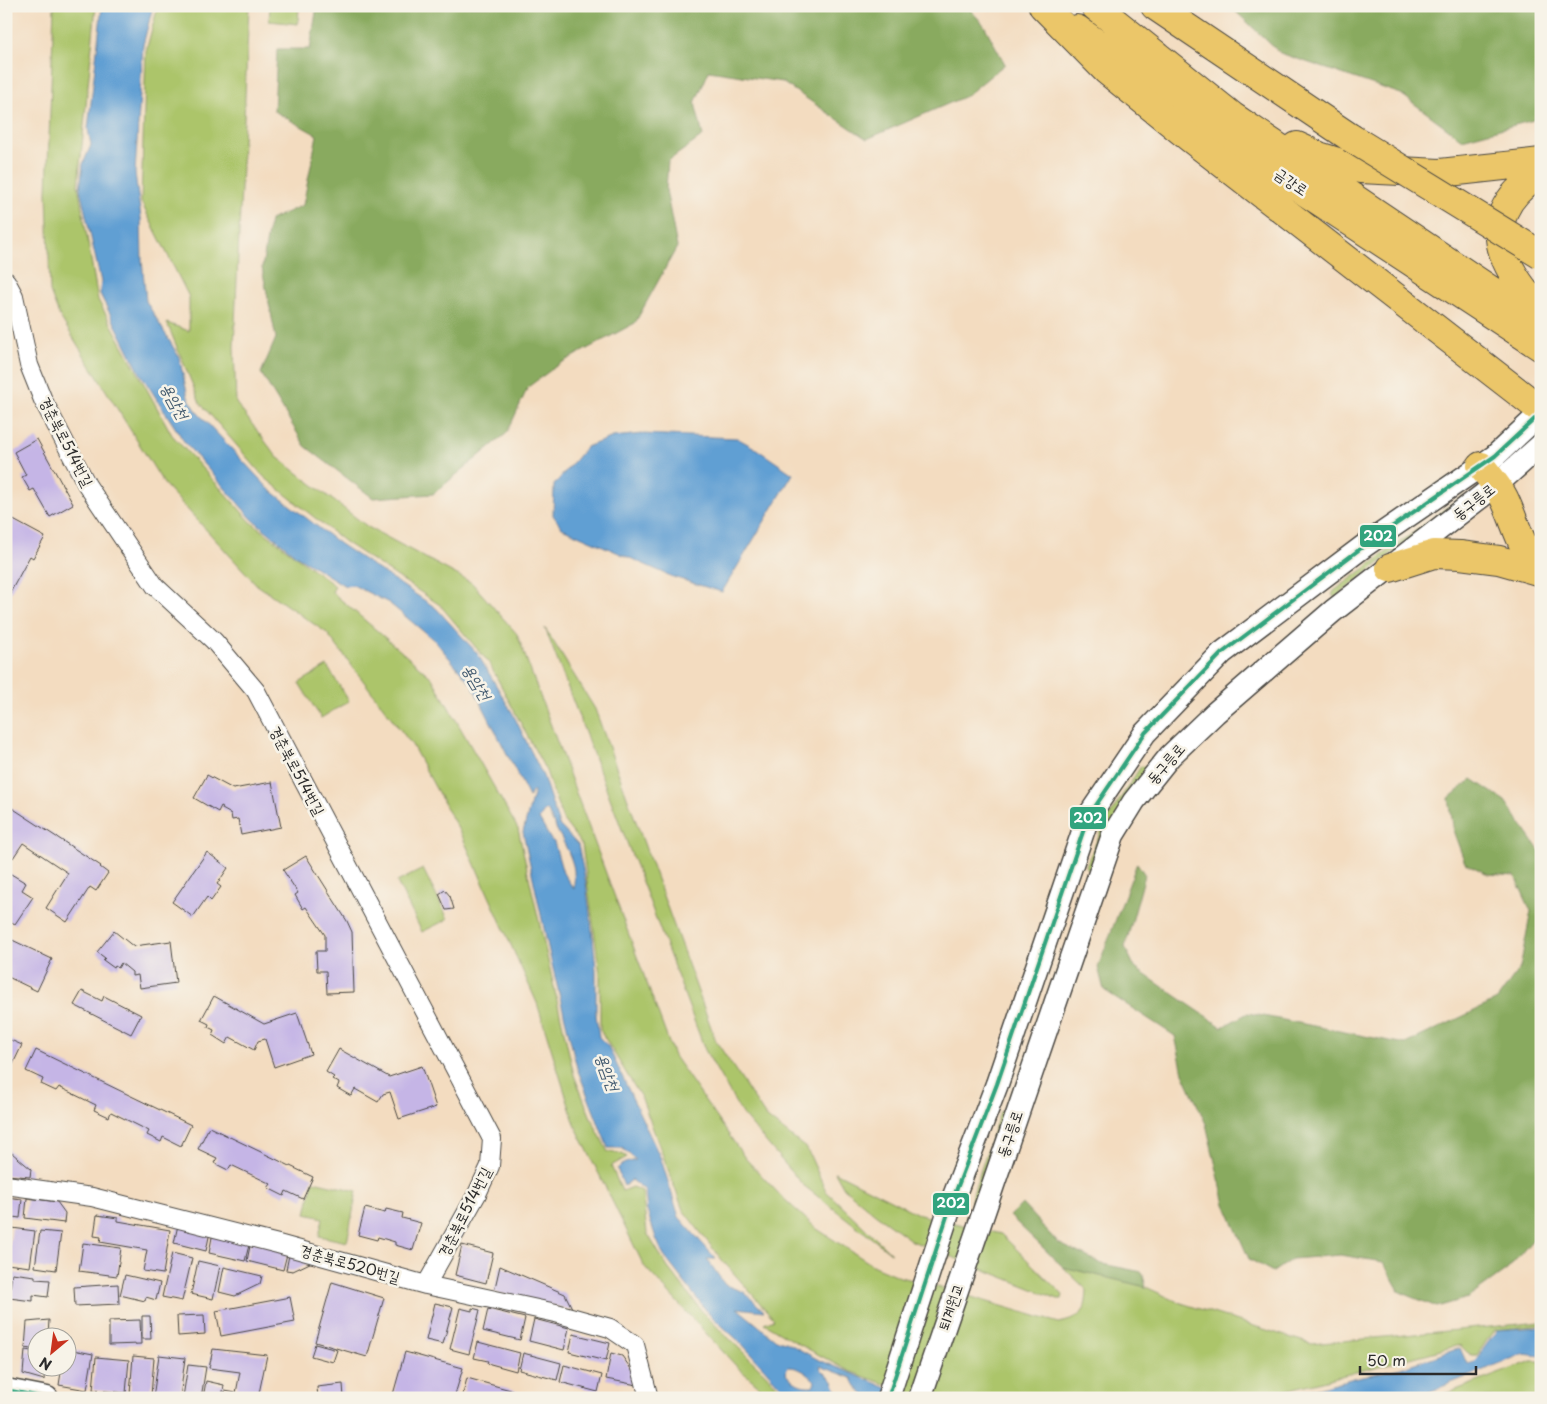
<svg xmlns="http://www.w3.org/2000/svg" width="1547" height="1404" font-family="'Playpen Sans','Poor Story',sans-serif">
  <rect width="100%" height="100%" fill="#f7f3e8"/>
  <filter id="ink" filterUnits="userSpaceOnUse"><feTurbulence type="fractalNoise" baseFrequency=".02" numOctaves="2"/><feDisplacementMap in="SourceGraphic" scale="10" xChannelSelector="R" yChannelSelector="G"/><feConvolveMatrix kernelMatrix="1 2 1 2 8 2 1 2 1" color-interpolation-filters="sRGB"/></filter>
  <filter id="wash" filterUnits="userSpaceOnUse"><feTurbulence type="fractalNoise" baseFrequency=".0096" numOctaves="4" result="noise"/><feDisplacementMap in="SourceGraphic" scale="20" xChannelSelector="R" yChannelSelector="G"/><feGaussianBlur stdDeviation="1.12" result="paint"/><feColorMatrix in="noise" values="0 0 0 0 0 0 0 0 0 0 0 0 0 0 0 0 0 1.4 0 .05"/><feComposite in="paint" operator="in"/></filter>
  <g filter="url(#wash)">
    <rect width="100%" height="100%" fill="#f3dcc0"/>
    <path fill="#acc56a" stroke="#6c784a" d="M54,6h42l-18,179 20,115 74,135 79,87 84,64 -3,6 100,86 86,151 56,246 17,43 17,34 14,2 5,3 -16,9 11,25 10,-4 10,4 5,42 21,35 37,47 85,83h-17l-35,-30 -94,-102 -69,-141 -38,-122 -74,-165 -51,-93 -85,-112 -70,-48 -93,-101 -105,-169 -9,-23 -3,-100z
      M158,6h91l-15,341 2,56 41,54 91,70 104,56 45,51 157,422 71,102 36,38 36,33 57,37 26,11 31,8 128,38c23,-5 27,-10 28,-33l-24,-23 83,20 32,15 133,42 230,-22v3l-47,5 -17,25h-7l-10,-10 -204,53h-333l-74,-27 -52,-28 -33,-20 10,-4 -52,-59 -39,-50 -41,-111 -42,-69v-56l-18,-129 -19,-25 -17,-49 -57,-108 -49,-58 -95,-63 -81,-65 -64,-74 -33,-80 22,8v-34l-48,-95 5,-151z
      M270,6h29l-1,18 -29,-3z
      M1463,496h2l-130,102 -3,-3 2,-4z
      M545,628l50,81 121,332 50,76 41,32 19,42 65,62 -88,-68 -61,-71 -37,-64 -53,-142z
      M327,666l22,35 -28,17 -22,-35z
      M1141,766l5,1 1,2 -58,101 -2,-1 -1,-4 20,-44z
      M423,869l25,50 -26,13 -25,-50z
      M1002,1111l4,2 -32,92h-2l-1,-5 29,-88z
      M835,1172l85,43 81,19 62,61 -1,4h-4l-146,-58 -37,-27 -31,-26z
      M313,1181l44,10 -10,51 -28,-6 4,-18 -17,-4z
      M1532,1361h9v37h-106z"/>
    <path fill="#89aa5e" stroke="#5a6a44" d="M317,6h650l17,19 21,39 -39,32 -99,43 -85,-57 -73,-11 -14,32 8,33 -35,25 -2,29 11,57 -42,76 -76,41 -31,23 -21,46 -74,61 -60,4 -68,-52 -44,-73 15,-35 -14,-70 8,-48 33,-15 14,-70 -43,-24 3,-62h33z
      M1230,6h298l13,3v109l-79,21 -61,-45 -121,-41z
      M1472,779l33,22 36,52v377l-34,40 -39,28 -31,9 -37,-15 -17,-30 -42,-7 -49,4 -19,13 -24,-13 -24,-55 -19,-80 -23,-51 -8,-37 -71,-46 -6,-23 39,-104 8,12 -20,72 10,21 87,59 26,-14 157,31 92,-44 23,-32 11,-57 -16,-35 -27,-2 -23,-11 -11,-30 -5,-35z
      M1022,1204l36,39 44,21 40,8 4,15 -83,-20 -53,-51z"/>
    <path fill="#619fd3" stroke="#46657f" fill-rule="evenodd" d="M102,6h51l-10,39 -8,128 6,45 1,42 4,41 33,56 9,40 10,16 71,76 71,55 96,64 41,45 36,61 30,62 16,49 19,20 8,38 7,55 3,32v45l3,22 9,9 53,113 18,58 37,42h-9l18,26 19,7 20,19 -27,-3 39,32 10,2 31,17 94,39c-24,0 -50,6 -59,-20l-32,-12 1,3 12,12 7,17h-43l-14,-9 -41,-45 -33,-30 -45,-58 -8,-18 -9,-27 -2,-21 -13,-10 -8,6 -7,-17 8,-6 11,-3 -14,-12h-14l-31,-80 -27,-112 -27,-124 11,-41h-2l-3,6 -57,-112 -37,-44 -46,-38 -36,-18 -8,1 -48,-30 -45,-37 -67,-76 -45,-70 -40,-79 1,-12 -21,-93 3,-25 8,-19 -3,-16zM545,810l3,1c7,19 20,35 25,54 2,7 1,16 1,24l-11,-16 -9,-31 -3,-2 -12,-21zM788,1367c12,0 19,6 27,14l-2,5c-13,1 -19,-3 -28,-14z
      M642,434l95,4 18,10 38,26 -71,118 -49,-15 -111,-49 -9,-13 1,-30 32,-38 27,-10z
      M1541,1327v29l-18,-2 -109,44h-133l73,-20 47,-10 59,-20 7,16 7,-2 23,-32z"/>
    <g id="blocks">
      <path fill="#c5b5e6" d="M6,361l5,24 -5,1z
        M37,439l36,65 -23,13 -16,-28 -4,2 -8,-14 4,-2 -12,-23z
        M6,516l39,21 -12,21 -3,-2 -20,37 -4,-2z
        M207,775l26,14 39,-7 9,45 -40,8 -3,-16 -6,1 -1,-6 -9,-5 1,-2 -2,-1 -3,6 -24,-14z
        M6,804l95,62 -1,1 8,6 -12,18 -6,-4 -23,35 -21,-14 22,-35 -45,-30 -10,15 -7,-4z
        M207,852l21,16 -11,16 4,3 -10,14 -4,-4 -14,20 -21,-15z
        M306,856l41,65 5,11 2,60 -27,1 -1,-22h-9l-1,-20h9v-16l-19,-28 -3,2 -8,-14 3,-2 -15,-23z
        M6,871l20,12 -4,7 11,7 -18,27 -9,-5z
        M445,890l5,6 4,13 -8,1 -7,-16z
        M114,931l20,16v-1l37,-5 5,42 -36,5 -2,-13 -6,1v-4l-11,-9 -3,5 -3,-2 -1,2 -11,-8 2,-2 -8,-6z
        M6,937l46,22 -15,32 -31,-15z
        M82,991l20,10 2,-5 37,19 -10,19 -57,-29z
        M214,996l50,28 33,-11 14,41 -37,13 -9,-28 -7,2 -4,9 -24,-13 -4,7 -14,-9 2,-5 -6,-3 1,-3 -8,-4z
        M6,1038l16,7 -10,21 -6,-3z
        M339,1049l50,28 33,-11 14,41 -37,12 -9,-27 -7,2 -5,8 -23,-13 -4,7 -14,-8 2,-5 -7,-4 2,-2 -8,-5z
        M36,1050l155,75 -10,21 -18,-9 -2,5 -14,-7 2,-4 -38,-19 -2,5 -15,-7 2,-5 -37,-18 -3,4 -15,-7 2,-5 -17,-8z
        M209,1127l104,50 -10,22 -17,-8 -2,5 -16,-8 3,-4 -40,-19 -3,5 -14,-7 3,-5 -19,-9z
        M6,1148l25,21 -1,8 -24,-2z
        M6,1197l16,2 -2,19 -14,-2z
        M27,1198l30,4 8,11 -1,10 -39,-5z
        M365,1208l20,5 1,-4 17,4 -1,5 19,5 -8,27 -18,-5v-3l-17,-5 -1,3 -19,-5z
        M97,1215l21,3v3l52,9 -7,44 -20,-3 4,-21 -47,-8 1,-5 -7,-1z
        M178,1225l32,7 -4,19 -32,-8z
        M12,1228l23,3 -5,36 -23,-3z
        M40,1231l21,2 -5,37 -21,-3z
        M213,1232l37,9 -5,20 -36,-8z
        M251,1241l37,9 -5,20 -36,-9z
        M83,1243l38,5 -4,28 -38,-5z
        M462,1245l31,8 -7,30 -31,-8z
        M290,1250l24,11 -21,10 -7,-1z
        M172,1253l20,5 -10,43 -20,-4z
        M198,1261l22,5 -7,33 -22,-5z
        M500,1266l65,28 8,16 -79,-18z
        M224,1267l38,9 -2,8 -25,12 -16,-4z
        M12,1273l23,3v3l15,1 -2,17 -15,-2v6l-24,-3z
        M125,1275l35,8 -4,17 -10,-3 -1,4 -25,-6z
        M332,1282l52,16 -17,59 -52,-15z
        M118,1284l1,20 -44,2 -1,-19z
        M290,1297l5,25 -74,14 -5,-25z
        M435,1303l18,4 -10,37 -17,-4z
        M460,1308l12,3v-3l8,2 -11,44 -19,-5z
        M488,1309l37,9 -5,22 -37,-9z
        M204,1315l1,19 -27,2 -1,-20z
        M142,1316h8l1,23h-9z
        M534,1319l35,9 -5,22 -35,-9z
        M49,1320l-1,16h-10v14l-13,-2 2,-26z
        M140,1320l1,24 -32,1v-24z
        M573,1334l37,9 -4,18 -37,-9z
        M478,1342l42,11 -4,18 -29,-8 1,-2 -14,-3z
        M315,1344l22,6 -4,12 -22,-6z
        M68,1349l25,5 -6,36 -28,-5 3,-19h6z
        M213,1349l54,6 -9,43h-34l1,-7 11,2 4,-21 -31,-4z
        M25,1350l13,2v14h7l-1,14 -21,-6z
        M405,1352l58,16 -9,30h-62z
        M523,1353l38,10 -4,17 -38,-10z
        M611,1353l11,3 16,23 -1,6 -31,-6z
        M159,1355l26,3 -5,40h-27z
        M133,1356l21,2 -3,38 -21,-2z
        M96,1357l33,3 -3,33 -33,-3z
        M188,1365l18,2 -5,31 -18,-1z
        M564,1365l38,10 -4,17 -38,-10z
        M467,1378l69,19v1h-74z
        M206,1381l18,4 -2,13h-19z
        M343,1384l1,14h-26l-1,-11z"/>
    </g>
  </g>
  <g filter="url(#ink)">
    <use href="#blocks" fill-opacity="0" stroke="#494641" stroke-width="1"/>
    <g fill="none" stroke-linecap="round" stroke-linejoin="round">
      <g stroke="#494641" stroke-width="20">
        <path id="minor" d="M6,281l8,15 15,69 14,35 44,85 68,101 59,55 42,50 236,448 -2,27 -13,28 -51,91
          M6,1185l86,12 186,47 148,41 130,28 54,15 25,17 14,53"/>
      </g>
      <g stroke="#494641" stroke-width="25">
        <path id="tertiary" d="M6,1390l41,8
          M888,1398l63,-194 46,-120 91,-267 57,-84 77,-80 142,-107 131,-90 46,-43
          M920,1398l193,-563 21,-34 36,-45 45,-43 118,-102 163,-126 45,-40"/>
      </g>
      <g stroke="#494641" stroke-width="30">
        <path id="trunk" d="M1095,6l137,110 309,208
          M1077,29l201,145 263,173
          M1297,146l22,10 41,13 80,4 101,-11
          M1541,173c-9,4 -17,12 -24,19 -38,40 -6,85 24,118
          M1481,466c8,10 17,20 23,32 13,27 15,48 37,72
          M1390,568l44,-14 26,1 39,5 42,12"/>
      </g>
      <g stroke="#494641" stroke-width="30">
        <path id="motorway" d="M1043,6l63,64 84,68 351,272
          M1155,6l196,132"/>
      </g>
      <use href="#minor" stroke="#fff" stroke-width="18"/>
      <use href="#tertiary" stroke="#fff" stroke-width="22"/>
      <use href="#trunk" stroke="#ebc669" stroke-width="28"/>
      <use href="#motorway" stroke="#ebc669" stroke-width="28"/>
      <g stroke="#494641" stroke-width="30" stroke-linecap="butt">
        <path id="motorway-bridge" d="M1351,138l190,117"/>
      </g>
      <use href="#motorway-bridge" stroke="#ebc669" stroke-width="28"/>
      <g stroke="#f7f3e8" stroke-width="8">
        <path id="bus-1" d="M6,1390l40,8
          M888,1398l63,-194 46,-120 91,-267 57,-84 77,-80 142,-107 131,-90 46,-43"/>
      </g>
      <use href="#bus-1" stroke="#31a47e" stroke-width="4"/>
    </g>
  </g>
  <g text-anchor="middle" stroke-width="5" stroke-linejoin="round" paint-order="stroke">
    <g font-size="15" fill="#2b2b2b" stroke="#f7f3e8">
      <text transform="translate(1291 182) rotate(34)" y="5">금강로</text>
      <text transform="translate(66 442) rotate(63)" y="5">경춘북로514번길</text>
      <text transform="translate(1474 502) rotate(-38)" y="5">동구릉로</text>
      <text transform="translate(1166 764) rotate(-49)" y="5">동구릉로</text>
      <text transform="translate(297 771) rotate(62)" y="5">경춘북로514번길</text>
      <text transform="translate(1010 1134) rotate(-71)" y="5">동구릉로</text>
      <text transform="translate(465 1212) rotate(-63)" y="5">경춘북로514번길</text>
      <text transform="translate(350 1264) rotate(16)" y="5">경춘북로520번길</text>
      <text transform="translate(951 1307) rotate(-71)" y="5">퇴계원교</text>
    </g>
    <g font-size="16" font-style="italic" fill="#41596e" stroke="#f7f3e8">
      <text transform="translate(175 401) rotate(61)" y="6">용암천</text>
      <text transform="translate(477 682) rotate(59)" y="6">용암천</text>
      <text transform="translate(608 1072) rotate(70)" y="6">용암천</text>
    </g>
  </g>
  <g stroke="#f7f3e8" stroke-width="2">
    <rect x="1359" y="524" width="38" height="24" rx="5" fill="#31a47e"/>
    <rect x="1069" y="806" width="38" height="24" rx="5" fill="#31a47e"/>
    <rect x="932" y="1192" width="38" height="24" rx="5" fill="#31a47e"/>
  </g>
  <g font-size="14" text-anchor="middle" font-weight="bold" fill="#fff">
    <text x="1378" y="541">202</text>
    <text x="1088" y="823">202</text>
    <text x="951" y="1208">202</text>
  </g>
  <rect width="1547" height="1404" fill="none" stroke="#f7f3e8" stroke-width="25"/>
  <g transform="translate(52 1352) rotate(209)"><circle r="24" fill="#f7f3e8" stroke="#a5a39c"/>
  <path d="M0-4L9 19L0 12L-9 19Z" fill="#c8321e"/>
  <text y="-8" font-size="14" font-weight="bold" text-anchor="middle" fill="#2b2b2b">N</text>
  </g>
  <path d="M1360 1366v8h116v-8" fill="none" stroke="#2b2b2b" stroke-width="2.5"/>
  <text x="1367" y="1366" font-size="15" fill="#2b2b2b" stroke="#f7f3e8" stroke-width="4" paint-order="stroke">50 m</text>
</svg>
